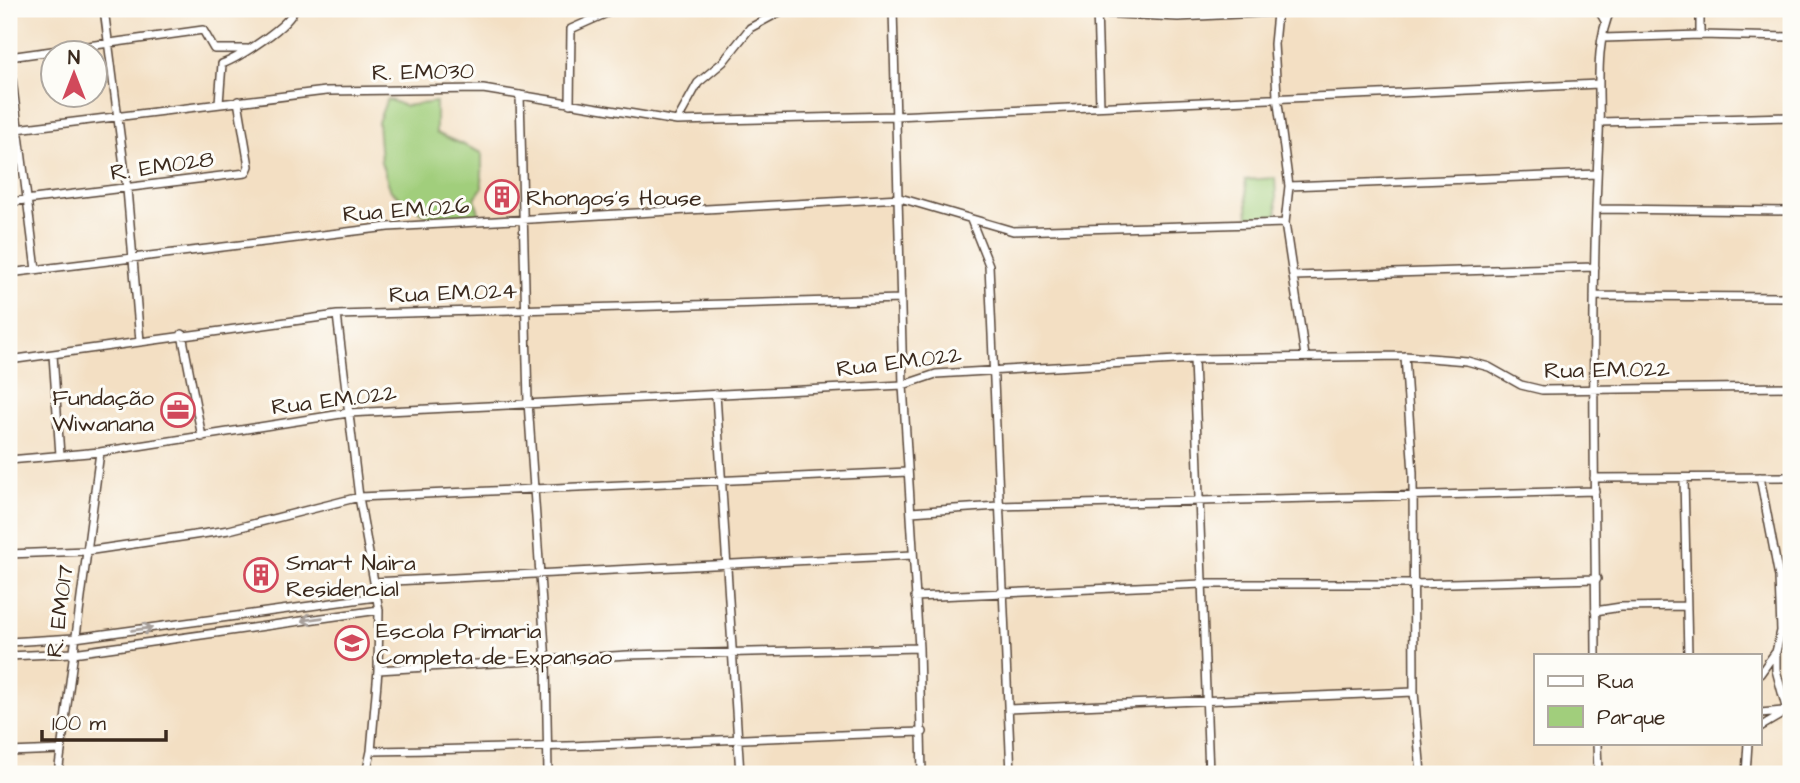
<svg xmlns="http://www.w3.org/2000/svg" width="1800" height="783" font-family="'Architects Daughter',sans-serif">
  <rect width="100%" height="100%" fill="#fdfcf7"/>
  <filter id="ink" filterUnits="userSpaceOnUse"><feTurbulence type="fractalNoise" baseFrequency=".0143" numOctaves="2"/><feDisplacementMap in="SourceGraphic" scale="14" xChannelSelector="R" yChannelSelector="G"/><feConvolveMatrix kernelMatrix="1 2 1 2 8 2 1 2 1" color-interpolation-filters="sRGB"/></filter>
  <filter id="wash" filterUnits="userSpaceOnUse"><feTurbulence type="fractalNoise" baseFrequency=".00686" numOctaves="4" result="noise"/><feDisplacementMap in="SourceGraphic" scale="28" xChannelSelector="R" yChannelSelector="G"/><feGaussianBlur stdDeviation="1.57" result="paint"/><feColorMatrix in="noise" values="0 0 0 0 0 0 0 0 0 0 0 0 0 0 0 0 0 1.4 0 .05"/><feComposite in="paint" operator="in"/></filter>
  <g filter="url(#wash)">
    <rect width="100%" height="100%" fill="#f3dfc3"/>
    <path fill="#a1ce7c" stroke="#6e7c4d" stroke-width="2" d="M387,99l18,7 31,-4v31l46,20v35l-7,10 5,19 -49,2 -40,-28 -10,-29 -3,-40z
      M1275,178l2,37 -29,2 -3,-37z"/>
  </g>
  <g filter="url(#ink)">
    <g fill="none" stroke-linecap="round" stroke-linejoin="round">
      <g stroke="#574537" stroke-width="10">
        <path id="street" d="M104,9l23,180 13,152
          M893,9l10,376 16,263 3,126
          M1097,9l3,97
          M1598,9l7,12
          M1097,13l81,4 164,-8
          M1277,13l-3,31 3,52 12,90 -4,37 20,133
          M1700,35v-26
          M1603,38l97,-3 91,2
          M9,55l27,215
          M9,57l194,-27 11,19h33
          M520,95l8,307 18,260 2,112
          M219,103l3,-39c16,-6 69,-39 72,-55
          M570,104l1,-75 45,-20
          M677,121l218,-5 704,-32
          M1600,122l191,-5
          M9,130l317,-39 157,-2 194,32 21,-38 25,-21 27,-34 35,-19
          M1289,186l308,-12
          M9,202l237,-29 3,-7 -11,-65
          M1596,209l195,2
          M971,220l18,45 22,509
          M9,273l379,-46 512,-29 113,33 272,-8
          M1294,276l301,-9
          M1594,296l197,1
          M337,315l22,182 20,113 -1,60 -7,81 -5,23
          M182,334l20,103
          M53,355l7,100
          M1405,356l8,117 1,219 7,82
          M1194,359l15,415
          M9,360l328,-45 564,-16
          M716,394l24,380
          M9,460l91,-8 248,-39 555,-28 33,-11 258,-15 211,-3 62,5 22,6 32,18 21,5 249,-3
          M1594,478l197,-1
          M1684,479l4,176
          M911,512l87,-6 597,-15
          M9,554l77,-3 143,-21 130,-33 549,-25
          M374,582l539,-27
          M915,597l287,-13h211l184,-5
          M1595,611l26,-4 66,-1
          M9,642l66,-4 301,-41
          M1596,655c-1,-173 -6,-347 3,-520 2,-41 -6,-88 12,-126
          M9,656l64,-3 306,-43
          M378,670l250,-15 291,-7
          M1760,674l15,-21
          M1008,709l406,-17
          M1760,713l23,-2
          M1760,727l27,-16 -11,-41v-18l5,-21 -2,-54 -19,-100
          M1597,743l1,31
          M371,751c184,-2 368,-13 552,-19
          M9,752l52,-2
          M58,774l42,-322
          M1746,774l2,-31"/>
      </g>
      <use href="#street" stroke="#fff" stroke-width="7"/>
    </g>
    <defs><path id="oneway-shaft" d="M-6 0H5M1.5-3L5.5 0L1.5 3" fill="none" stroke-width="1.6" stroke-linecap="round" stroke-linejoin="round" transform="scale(1.75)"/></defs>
    <g stroke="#a79f9a">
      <use href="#oneway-shaft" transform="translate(312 619) rotate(172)"/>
      <use href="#oneway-shaft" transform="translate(142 629) rotate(-8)"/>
    </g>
  </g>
  <defs>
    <g id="building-ring" transform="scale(1.75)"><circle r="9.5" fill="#fdfcf7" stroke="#d1495b" stroke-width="1.5"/><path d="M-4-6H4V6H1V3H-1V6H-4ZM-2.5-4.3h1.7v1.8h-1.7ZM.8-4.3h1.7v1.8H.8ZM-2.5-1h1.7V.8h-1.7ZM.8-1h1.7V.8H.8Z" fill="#d1495b"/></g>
    <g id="office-ring" transform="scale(1.75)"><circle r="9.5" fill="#fdfcf7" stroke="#d1495b" stroke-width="1.5"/><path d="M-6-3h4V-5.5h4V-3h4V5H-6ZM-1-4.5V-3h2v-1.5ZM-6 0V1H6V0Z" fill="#d1495b"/></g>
    <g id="school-ring" transform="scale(1.75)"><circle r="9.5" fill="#fdfcf7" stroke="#d1495b" stroke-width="1.5"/><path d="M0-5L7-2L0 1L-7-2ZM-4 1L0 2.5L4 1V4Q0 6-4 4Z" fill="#d1495b"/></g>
  </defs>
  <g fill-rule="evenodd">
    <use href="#building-ring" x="502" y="197"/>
    <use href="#office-ring" x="178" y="410"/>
    <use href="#building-ring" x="261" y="575"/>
    <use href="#school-ring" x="352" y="643"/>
  </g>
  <g text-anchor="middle" stroke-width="6" stroke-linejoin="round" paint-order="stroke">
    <g font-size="23" fill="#3b2a1e" stroke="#fdfcf7">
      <text transform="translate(423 71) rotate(-1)" y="8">R. EM030</text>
      <text transform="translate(162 165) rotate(-8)" y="8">R. EM028</text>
      <text transform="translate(406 209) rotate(-4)" y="8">Rua EM.026</text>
      <text transform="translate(453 292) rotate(-2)" y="8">Rua EM.024</text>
      <text transform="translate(899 361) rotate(-7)" y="8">Rua EM.022</text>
      <text transform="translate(1607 369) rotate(-1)" y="8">Rua EM.022</text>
      <text transform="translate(334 399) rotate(-7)" y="8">Rua EM.022</text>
      <text transform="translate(59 611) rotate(-83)" y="8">R. EM017</text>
    </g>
    <g font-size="23" fill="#3b2a1e" stroke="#fdfcf7" text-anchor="start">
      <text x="526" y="205">Rhongos's House</text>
      <text x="154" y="405" text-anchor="end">Fundação<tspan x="154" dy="26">Wiwanana</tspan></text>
      <text x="286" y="570">Smart Naira<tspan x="286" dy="26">Residencial</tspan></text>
      <text x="376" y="638">Escola Primaria<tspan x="376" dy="26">Completa de Expansao</tspan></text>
    </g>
  </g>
  <rect width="1800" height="783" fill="none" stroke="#fdfcf7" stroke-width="35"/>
  <rect x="1534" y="654" width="228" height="91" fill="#fdfcf7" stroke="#afa8a0" stroke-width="2"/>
  <rect x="1548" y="676" width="35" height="10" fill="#ffffff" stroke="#afa8a0" stroke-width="2"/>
  <text x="1597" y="688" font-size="21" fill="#3b2a1e">Rua</text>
  <rect x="1548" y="706" width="35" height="21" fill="#a1ce7c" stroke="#afa8a0" stroke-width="2"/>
  <text x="1597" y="724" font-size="21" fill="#3b2a1e">Parque</text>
  <g transform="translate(74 74)"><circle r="33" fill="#fdfcf7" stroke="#afa8a0" stroke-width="2"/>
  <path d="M0-5L12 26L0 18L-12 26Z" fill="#d1495b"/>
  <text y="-10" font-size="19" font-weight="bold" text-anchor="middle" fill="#3b2a1e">N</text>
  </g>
  <path d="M42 730v10h124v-10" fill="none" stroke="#3b2a1e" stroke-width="3.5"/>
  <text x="52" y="730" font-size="21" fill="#3b2a1e" stroke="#fdfcf7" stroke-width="5" paint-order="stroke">100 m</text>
</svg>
